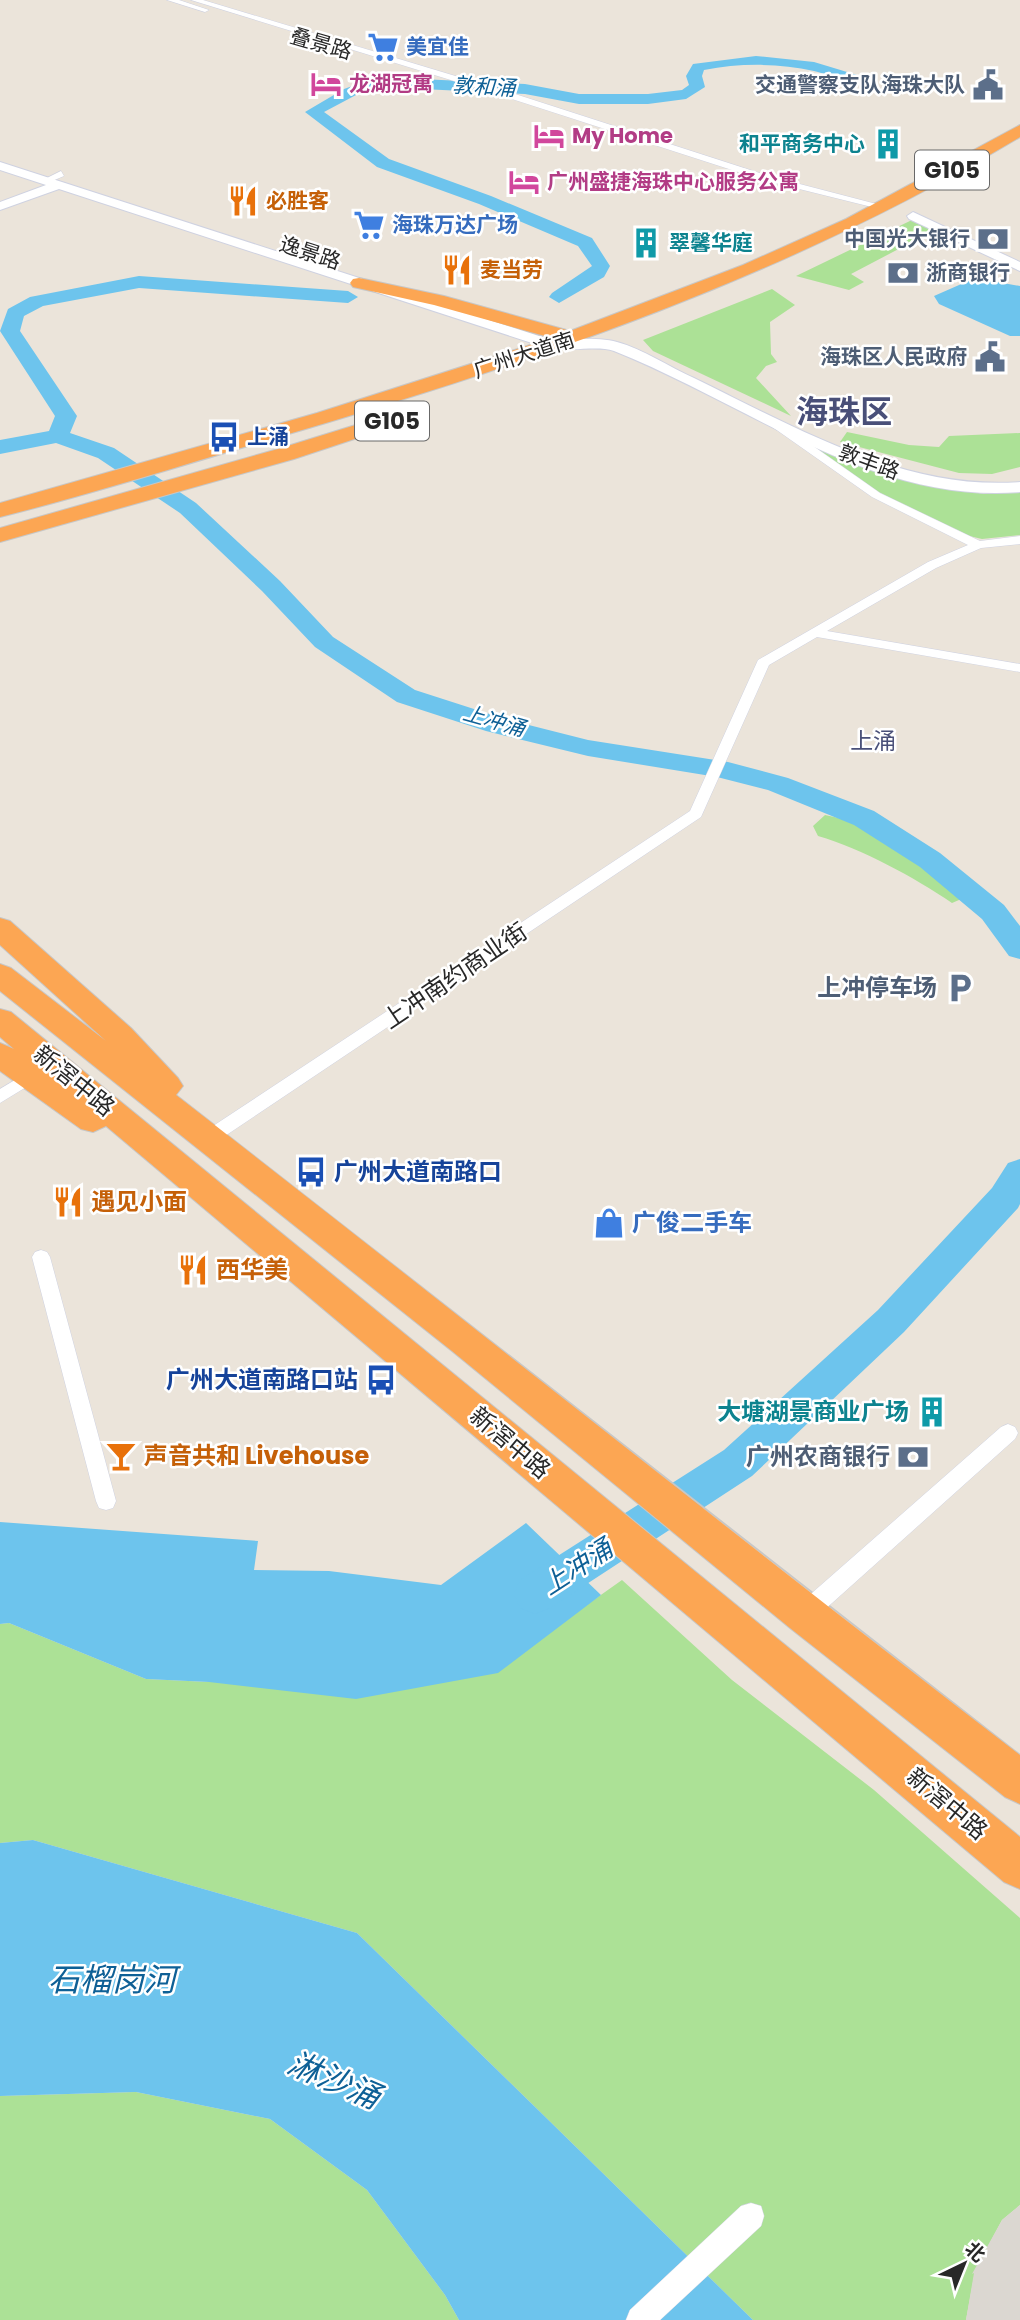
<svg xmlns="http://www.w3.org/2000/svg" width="1020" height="2320" font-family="Poppins,'Noto Sans SC',sans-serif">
  <rect width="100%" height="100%" fill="#ebe4da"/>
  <path fill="#ace196" d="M914,219l18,10 -1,3 -80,42 13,8 -15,8 -53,-14z
    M772,289l23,16 -25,17 1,32 6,8 -11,4 -10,12 35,38 -138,-65 -10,-11z
    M847,432l62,13 30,2 10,-11 71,-3v34l-28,7 -33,-1 -119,-31z
    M799,438l163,52 22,4 36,-3v44l-38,4 -21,-5 -83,-41z
    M825,815c49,8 103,51 141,82l-14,6c-38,-26 -90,-54 -134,-67l-5,-10z
    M622,1580l110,100 142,110 146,128v287l-18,15 -27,51 -9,49h-213l-396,-387 -324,-93 -33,3v-219l9,-1 137,56 63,3 372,-73z
    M136,2092l134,27 97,71 78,105 14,25h-459v-224z"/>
  <path fill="#dbd7d1" d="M1020,2205v115h-54l8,-47 -2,1 30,-54z"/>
  <path fill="#6dc4ed" d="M975,278l45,8v50h-10l-71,-32 -5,-8z
    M0,1522l258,19 -4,29 75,1 112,14 85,-62 75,72 -103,78 -142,26 -147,-17 -63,-3 -137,-56 -9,1z
    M33,1840l324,93 396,387h-294l-14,-25 -78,-105 -97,-71 -134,-27 -136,4v-253z"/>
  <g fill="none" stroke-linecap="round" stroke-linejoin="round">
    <path fill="#6dc4ed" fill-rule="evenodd" d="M756,56l58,6 43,13 2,3 -8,5c-13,-3 -24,-9 -37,-12 -36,-8 -74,-8 -110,-1l-2,6 3,11 -19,12 -38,5h-69l-54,-10 -145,-7 -24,8 -32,17 65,47 102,37 101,42 18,28 -6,11 -45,26 -10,-6 3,-4 40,-27 -14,-20 -99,-42 -102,-37 -72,-55 39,-23 34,-12 147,7 54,10h69l34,-4 7,-5 -3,-9 7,-12z
      M139,276l209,15 10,6 -10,6 -209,-15 -96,18 -19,10 -4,15 57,85 -7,17 44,15 82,55 84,78 53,56 82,53 90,29 83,21 140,22 60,16 86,33 66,42 64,52 16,21v33l-11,-3 -27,-37 -62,-52 -66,-42 -86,-35 -51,-13 -129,-21 -102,-25 -89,-29 -82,-55 -53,-56 -82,-78 -82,-55 -42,-15 -56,11v-14l49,-9 6,-15 -55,-85 8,-22 22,-12z
      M1020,1159v45l-2,4 -114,124 -152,144 -202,132 -15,6 -15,-6 -6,-14 6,-14 204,-130 154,-140 114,-122 16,-25z"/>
    <g stroke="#cfd2e1" stroke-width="1">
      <path id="street" d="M167,0h12l30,10 -4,2z
        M191,0h12l309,93 257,83 119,31 -4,3 -121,-30 -257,-83z
        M61,171l3,5 -19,8 -4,-3z
        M771,422h8l101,71 100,48 40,-5v8l-39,4 -45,20 -109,63 193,33v8l-203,-35 -48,28 -68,152 -482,323h-12l-3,-5 3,-5 483,-319 68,-151 170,-98 40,-17 -96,-48 -101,-71z
        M30,1071l6,2 2,4 -2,4 -36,22v-14z
        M41,1250l6,2 3,5 66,244 -3,7 -7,2 -7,-2 -3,-7 -64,-244 3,-5z
        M1008,1424l7,3 3,6 -3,6 -203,182 -8,3 -8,-3 -3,-7 3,-7 205,-180z
        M751,2203l10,3 3,10 -3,10 -101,94h-34l4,-10 111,-104z"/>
    </g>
    <g stroke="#cfd2e1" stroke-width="2">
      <path id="secondary" d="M0,162l542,175c23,4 56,-1 75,5 26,7 52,25 77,36 101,49 210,113 326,104v10c-148,12 -275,-89 -406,-141 -14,-5 -33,-1 -48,-2 -10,0 -21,-3 -31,-5l-476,-155 -59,21v-8l46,-17 -46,-15z
        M913,212l107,50v9l-111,-52 -2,-3z"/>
    </g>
    <g stroke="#c7c7c7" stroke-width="2">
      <path id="highway" d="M1020,125v12c-233,140 -485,225 -745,301 -92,27 -183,56 -275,79v-14l317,-90 235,-75 -118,-33 -81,-18 -3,-4 3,-4 6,-1 85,18 126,35 173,-66 103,-46z
        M417,406l7,2 3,4 -3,4 -130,43 -294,83v-14l278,-79z
        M0,918l10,3 121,107 47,50 5,8 -7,9c282,219 561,442 844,660v49l-15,-7 -215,-169 -338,-277 -452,-360v-27l11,4 95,73 -106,-96z
        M0,1009l11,3 1009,825v52l-16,-7 -898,-756 -13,6 -12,-3 -81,-58v-28l14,6 -14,-12z"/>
    </g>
    <use href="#street" fill="#fff" fill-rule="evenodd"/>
    <use href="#secondary" fill="#fff" fill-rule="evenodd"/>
    <use href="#highway" fill="#fca653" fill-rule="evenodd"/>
  </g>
  <defs>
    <g id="supermarket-bare" transform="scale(2.415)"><path d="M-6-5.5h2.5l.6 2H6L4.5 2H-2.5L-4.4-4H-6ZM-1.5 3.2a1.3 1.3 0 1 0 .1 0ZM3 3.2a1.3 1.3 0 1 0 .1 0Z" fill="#3f7fe0" stroke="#fff" stroke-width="2.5" paint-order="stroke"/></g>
    <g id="hotel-bare" transform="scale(2.415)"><path d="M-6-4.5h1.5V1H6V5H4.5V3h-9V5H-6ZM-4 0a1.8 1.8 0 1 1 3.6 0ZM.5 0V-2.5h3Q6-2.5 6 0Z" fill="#d1479c" stroke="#fff" stroke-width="2.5" paint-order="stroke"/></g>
    <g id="civic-bare" transform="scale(2.415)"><path d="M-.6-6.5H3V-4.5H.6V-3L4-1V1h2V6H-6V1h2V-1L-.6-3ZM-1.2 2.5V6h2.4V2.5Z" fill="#5c6f8a" stroke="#fff" stroke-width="2.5" paint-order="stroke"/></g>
    <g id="building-bare" transform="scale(2.415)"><path d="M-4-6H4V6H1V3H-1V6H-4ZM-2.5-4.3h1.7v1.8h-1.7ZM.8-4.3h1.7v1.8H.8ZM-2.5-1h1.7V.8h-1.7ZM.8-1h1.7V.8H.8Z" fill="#0f9aa8" stroke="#fff" stroke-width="2.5" paint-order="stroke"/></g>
    <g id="restaurant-bare" transform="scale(2.415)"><path d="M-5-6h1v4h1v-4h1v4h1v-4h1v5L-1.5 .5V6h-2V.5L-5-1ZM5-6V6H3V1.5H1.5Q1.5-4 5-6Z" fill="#e8710a" stroke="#fff" stroke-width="2.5" paint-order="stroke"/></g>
    <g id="bank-bare" transform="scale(2.415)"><path d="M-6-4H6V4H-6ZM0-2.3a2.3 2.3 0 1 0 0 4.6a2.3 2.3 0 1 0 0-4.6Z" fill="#5c6f8a" stroke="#fff" stroke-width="2.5" paint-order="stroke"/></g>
    <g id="bus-bare" transform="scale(2.415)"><path d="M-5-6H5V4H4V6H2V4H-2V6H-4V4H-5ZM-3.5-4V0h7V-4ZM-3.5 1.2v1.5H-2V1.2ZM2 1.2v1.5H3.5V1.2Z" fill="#1a4fb4" stroke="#fff" stroke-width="2.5" paint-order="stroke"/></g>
    <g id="parking-bare" transform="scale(2.415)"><path d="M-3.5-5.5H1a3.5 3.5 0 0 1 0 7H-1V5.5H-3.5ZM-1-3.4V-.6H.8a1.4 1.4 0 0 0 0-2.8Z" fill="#5c6f8a" stroke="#fff" stroke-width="2.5" paint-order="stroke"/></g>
    <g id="shop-bare" transform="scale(2.415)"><path d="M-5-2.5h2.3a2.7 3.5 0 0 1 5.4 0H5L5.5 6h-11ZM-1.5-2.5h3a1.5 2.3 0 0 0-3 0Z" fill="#3f7fe0" stroke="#fff" stroke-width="2.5" paint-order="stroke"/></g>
    <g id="bar-bare" transform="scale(2.415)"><path d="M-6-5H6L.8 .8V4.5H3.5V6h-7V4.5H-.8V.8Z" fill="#e8710a" stroke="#fff" stroke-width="2.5" paint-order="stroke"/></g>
  </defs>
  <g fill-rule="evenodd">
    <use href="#supermarket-bare" x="383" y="47"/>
    <use href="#hotel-bare" x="326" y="84"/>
    <use href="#civic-bare" x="988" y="85"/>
    <use href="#hotel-bare" x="549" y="136"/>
    <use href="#building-bare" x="888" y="144"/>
    <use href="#hotel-bare" x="524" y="182"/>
    <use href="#restaurant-bare" x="243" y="201"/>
    <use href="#supermarket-bare" x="369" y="225"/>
    <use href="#bank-bare" x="993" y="239"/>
    <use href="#building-bare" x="646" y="243"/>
    <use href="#restaurant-bare" x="457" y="270"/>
    <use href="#bank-bare" x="903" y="273"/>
    <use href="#civic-bare" x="990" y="357"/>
    <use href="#bus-bare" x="224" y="437"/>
    <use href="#parking-bare" x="960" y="988"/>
    <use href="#bus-bare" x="311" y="1172"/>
    <use href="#restaurant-bare" x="68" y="1202"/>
    <use href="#shop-bare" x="609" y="1223"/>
    <use href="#restaurant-bare" x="193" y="1270"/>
    <use href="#bus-bare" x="381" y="1380"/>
    <use href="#building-bare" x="932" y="1412"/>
    <use href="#bar-bare" x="121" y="1456"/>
    <use href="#bank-bare" x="913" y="1457"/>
  </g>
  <g text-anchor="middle" stroke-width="5" stroke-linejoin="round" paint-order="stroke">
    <g font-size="21" fill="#282828" stroke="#fff">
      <text transform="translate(321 44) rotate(16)" y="7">叠景路</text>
      <text transform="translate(310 253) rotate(18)" y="7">逸景路</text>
      <text transform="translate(524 355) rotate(-18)" y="7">广州大道南</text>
      <text transform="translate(869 462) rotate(20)" y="7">敦丰路</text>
    </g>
    <g font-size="21" font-weight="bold" fill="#366cbe" stroke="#fff" text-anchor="start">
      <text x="406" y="54">美宜佳</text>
      <text x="392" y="232">海珠万达广场</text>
    </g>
    <g font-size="21" font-weight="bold" fill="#b23c85" stroke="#fff" text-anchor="start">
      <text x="349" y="91">龙湖冠寓</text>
      <text x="572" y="143">My Home</text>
      <text x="547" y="189">广州盛捷海珠中心服务公寓</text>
    </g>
    <g font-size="21" font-weight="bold" fill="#4e5e75" stroke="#fff" text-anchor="end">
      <text x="965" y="92">交通警察支队海珠大队</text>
      <text x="970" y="246">中国光大银行</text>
      <text x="926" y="280" text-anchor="start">浙商银行</text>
      <text x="967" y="364">海珠区人民政府</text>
    </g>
    <g font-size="21" font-style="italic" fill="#0e6096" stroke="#fff">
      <text transform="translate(484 87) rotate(3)" y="7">敦和涌</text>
      <text transform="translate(494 721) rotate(16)" y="7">上冲涌</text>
    </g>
    <g font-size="21" font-weight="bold" fill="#0d838f" stroke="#fff" text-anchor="end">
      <text x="865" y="151">和平商务中心</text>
      <text x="669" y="250" text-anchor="start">翠馨华庭</text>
    </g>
    <g font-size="21" font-weight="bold" fill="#c56008" stroke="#fff" text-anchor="start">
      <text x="266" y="208">必胜客</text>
      <text x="480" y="277">麦当劳</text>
    </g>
    <g font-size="21" font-weight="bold" fill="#164399" stroke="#fff" text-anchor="start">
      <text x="247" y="444">上涌</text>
    </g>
    <g fill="#fff" stroke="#686868" stroke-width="2">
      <rect x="915" y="150.5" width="74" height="39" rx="5"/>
      <rect x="355" y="401.5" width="74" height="39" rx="5"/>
    </g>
    <g font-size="23" font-weight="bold" fill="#282828">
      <text x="952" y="178">G105</text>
      <text x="392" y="429">G105</text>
    </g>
    <g font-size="23" fill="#494f78" stroke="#fff">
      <text x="873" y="749">上涌</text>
    </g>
    <g font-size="24" fill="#282828" stroke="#fff">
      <text transform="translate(455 976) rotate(-34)" y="8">上冲南约商业街</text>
      <text transform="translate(74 1081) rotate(39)" y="8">新滘中路</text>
      <text transform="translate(510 1443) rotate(40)" y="8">新滘中路</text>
      <text transform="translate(947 1804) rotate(40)" y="8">新滘中路</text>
    </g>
    <g font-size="24" font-weight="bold" fill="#4e5e75" stroke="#fff" text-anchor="end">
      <text x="937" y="996">上冲停车场</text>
      <text x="890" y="1465">广州农商银行</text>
    </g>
    <g font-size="24" font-weight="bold" fill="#164399" stroke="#fff" text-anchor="start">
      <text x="334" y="1180">广州大道南路口</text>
      <text x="358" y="1388" text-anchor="end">广州大道南路口站</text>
    </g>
    <g font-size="24" font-weight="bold" fill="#c56008" stroke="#fff" text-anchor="start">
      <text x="91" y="1210">遇见小面</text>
      <text x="216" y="1278">西华美</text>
      <text x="144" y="1464">声音共和 Livehouse</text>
    </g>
    <g font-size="24" font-weight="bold" fill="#366cbe" stroke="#fff" text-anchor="start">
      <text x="632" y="1231">广俊二手车</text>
    </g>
    <g font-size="24" font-weight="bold" fill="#0d838f" stroke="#fff" text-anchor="end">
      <text x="909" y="1420">大塘湖景商业广场</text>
    </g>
    <g font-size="26" font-style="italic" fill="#0e6096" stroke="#fff">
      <text transform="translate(577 1567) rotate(-33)" y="9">上冲涌</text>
    </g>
    <g font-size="32" font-weight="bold" fill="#494f78" stroke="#fff">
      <text x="844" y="423">海珠区</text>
    </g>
    <g font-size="32" font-style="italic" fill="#0e6096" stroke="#fff">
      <text x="112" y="1991">石榴岗河</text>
      <text transform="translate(334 2080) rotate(23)" y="11">淋沙涌</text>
    </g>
  </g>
  <g transform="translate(964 2264) rotate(43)" stroke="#ffffff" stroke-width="5" paint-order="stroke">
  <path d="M0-5L12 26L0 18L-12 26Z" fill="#282828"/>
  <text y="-10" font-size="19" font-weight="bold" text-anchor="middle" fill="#282828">北</text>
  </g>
</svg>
